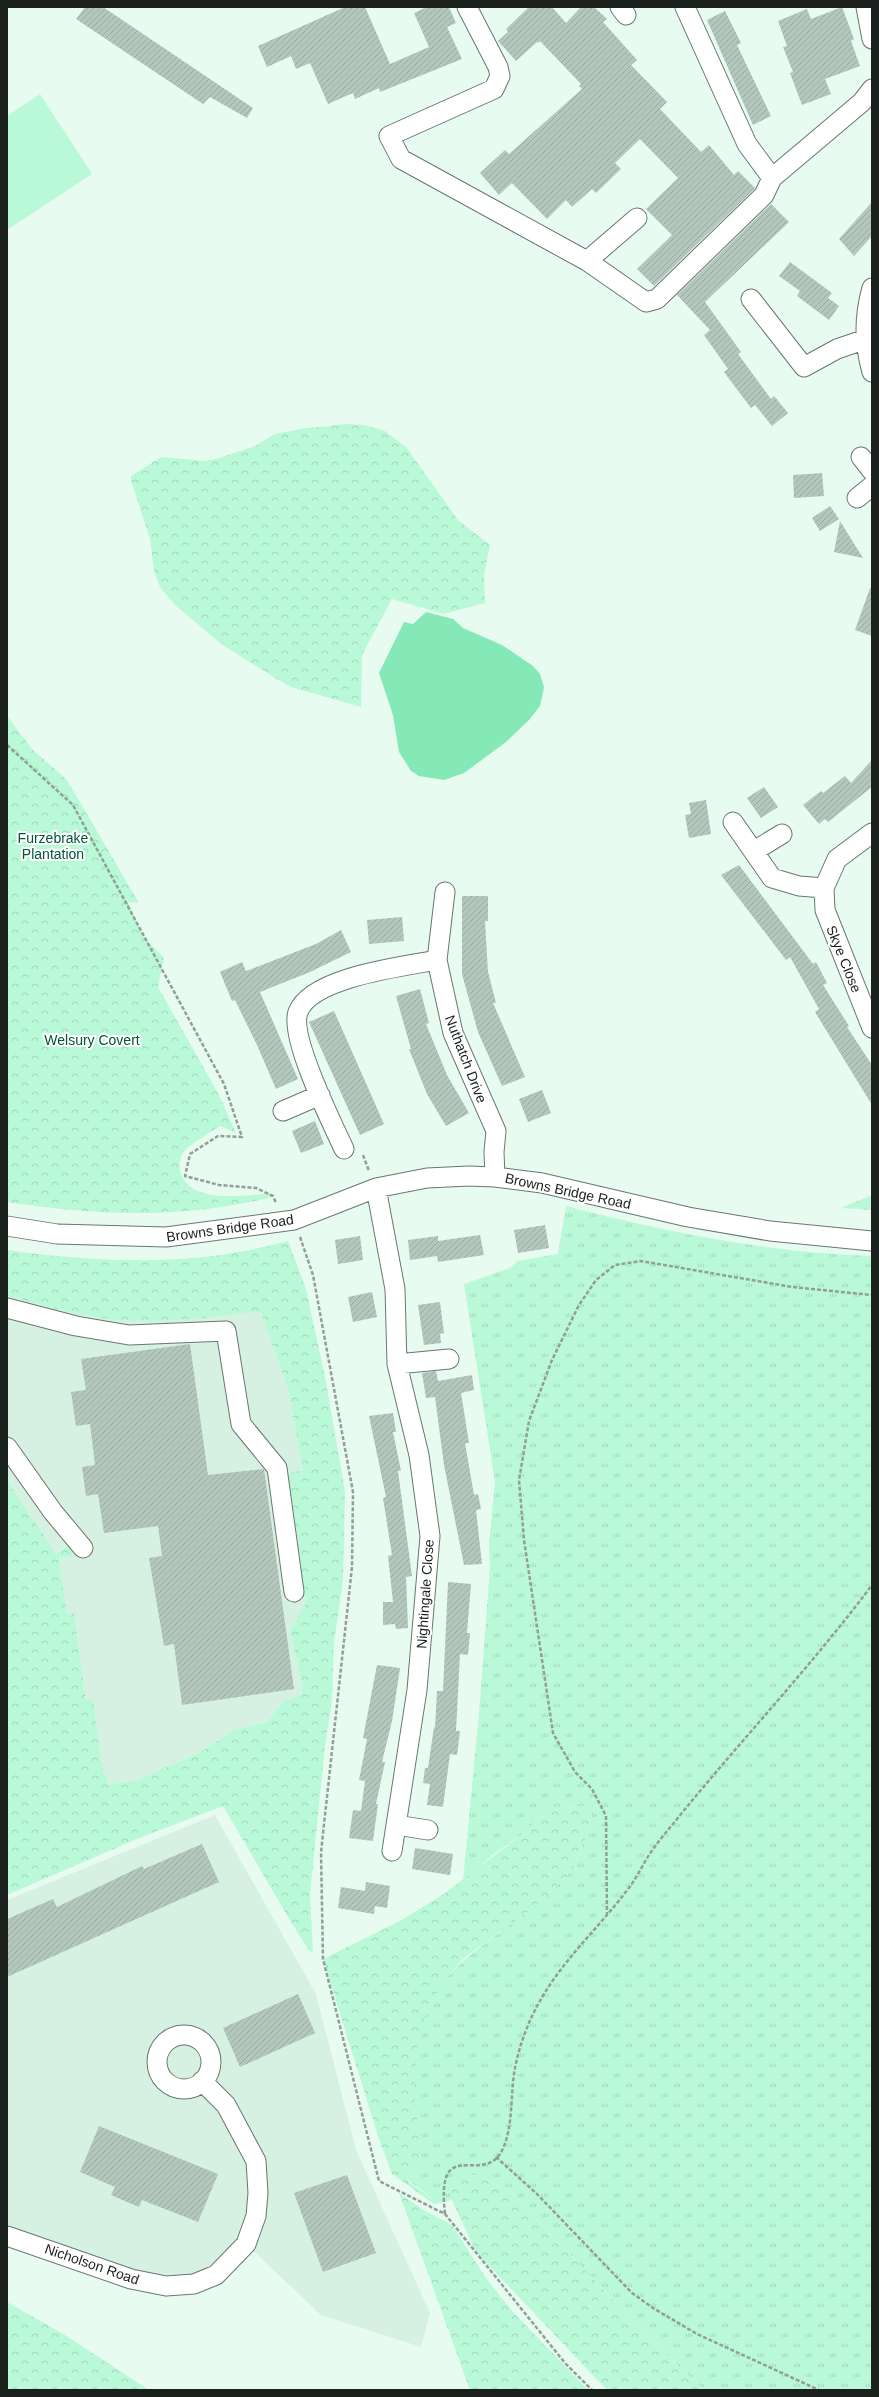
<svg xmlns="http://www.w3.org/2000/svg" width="879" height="2397" font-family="Arial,sans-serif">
  <defs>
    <pattern id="grass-tufts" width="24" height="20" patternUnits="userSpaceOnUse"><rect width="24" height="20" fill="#baf9d8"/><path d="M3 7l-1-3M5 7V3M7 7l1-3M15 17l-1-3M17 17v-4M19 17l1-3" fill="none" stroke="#9fd5b9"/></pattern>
    <pattern id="forest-crowns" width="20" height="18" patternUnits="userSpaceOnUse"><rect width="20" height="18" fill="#baf9d8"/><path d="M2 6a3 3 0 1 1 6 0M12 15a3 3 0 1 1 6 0" fill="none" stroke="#9fd5b9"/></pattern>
    <pattern id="building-hatch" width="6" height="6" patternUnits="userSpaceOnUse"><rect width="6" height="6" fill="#b4c7bc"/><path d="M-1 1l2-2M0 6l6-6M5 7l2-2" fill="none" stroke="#9aaba1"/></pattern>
  </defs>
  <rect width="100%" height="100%" fill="#e8fbf1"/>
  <path fill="#d6f1e2" d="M7,1296l79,20 24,3 106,-2 44,-7 27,75 16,85 -16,3 19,130 -16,27 11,49 1,15 -19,7 -16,21 -33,8 -35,23 -62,27 -28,4 -6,-13 -10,-71h-7l-12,-87 -7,1 -8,-56 14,-2 -17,-2 -49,-74z
    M215,1815l101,179 40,156 74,163 -9,34 -100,-32 -75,-71 -30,31 -50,11 -159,-50v-336z"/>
  <path fill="url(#grass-tufts)" d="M566,1206c100,26 203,47 306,50v1134h-168l-53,-50 -142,-150 -33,-15 -26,14 2,11 -18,4 -3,-7 -22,-16 -2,-3 2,-4 13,-6c-7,-49 -17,-120 7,-165 28,-51 85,-74 124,-114 6,-7 14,-13 19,-20 11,-19 16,-42 23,-63l-44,1 -26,25 -30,21 -32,28 16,-168 11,-145 -1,-24 6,-62 -31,-198 46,-16 8,-7 40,-7z"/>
  <path fill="url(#forest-crowns)" d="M347,424l18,1 20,6 21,16 52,73 32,25 -6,30 1,28 -41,11 -52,-15 -30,56 -1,52 -70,-20 -16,-9 -54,-34 -48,-41 -13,-16 -6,-16 -4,-32 -19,-59v-4l30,-19 44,4 11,-2 39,-13 20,-12 25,-5z
    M7,716l25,33 35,31 72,123 -11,-1 16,36 20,20 -6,29 61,108 17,38 -16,-7c-9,6 -32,19 -37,27 -4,6 -4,15 -2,21 11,30 65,22 90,19l1,4c-89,22 -175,19 -265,5z
    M872,1195v15l-31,-2z
    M288,1241l18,48 19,88 20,114 -2,89 -9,63 -2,57 -7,46 -15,148 3,59 -5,-4 -17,-27 -68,-116 -84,32 -132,57v-415l49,74 12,-8 6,10 -15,2 8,56 7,-1 12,87h7l10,71 6,13 28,-4 62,-27 35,-23 33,-8 16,-21 19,-7 -1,-15 -11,-49 16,-27 -10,-51 -9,-79 16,-3 -16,-85 -27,-74c-56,8 -116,15 -173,5 -27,-5 -54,-14 -80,-20v-46c97,13 186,17 281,-9z
    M595,1806l-12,39 -11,25 -36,36 -71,51 -17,19 -19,28 -11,34 -4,49 8,81 -13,6 -2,4 2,4 29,21 -4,1 -42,-30 -14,-38 -55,-177 77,-38 44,-27 81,-62 26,-25z
    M467,2173l9,2 33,15 142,150 53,50h-97l-131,-138 -24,-52 -2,-11 2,-9z
    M399,2193l26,18 27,14 34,53 27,34 75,78h-118z
    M7,2302l58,33 84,55h-142z"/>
  <path fill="#baf9d8" d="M40,94l52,80 -85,56v-114z"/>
  <path fill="#84e8b7" d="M426,612l27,7 10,9 39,17 31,21 7,8 4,13 -4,19 -11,14 -23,22 -42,31 -20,7 -25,-4 -8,-5 -12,-19 -6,-37 -14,-42 25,-51 9,2z"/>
  <path fill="url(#building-hatch)" d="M85,7h18l150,101 -6,10 -37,-21 -7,7 -127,-85z
    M345,7h20l25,57 39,-17 -15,-34 13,-6h22l7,16 -9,4 15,32 -82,33 -1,-4 -24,11 -2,-6 -25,11 -18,-41 -14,6 -5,-13 -24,11 -9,-21z
    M529,7h23l14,16 15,-16h13l13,12 -4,3 34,38 -6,5 36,37 -7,7 41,43 8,-7 25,30 4,-4 17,17 -101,98 -17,-17 35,-34 -26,-26 32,-31 -38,-39 -25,24 6,6 -25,24 -4,-4 -20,18 -6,-7 -19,19 -35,-36 -13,12 -19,-22 25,-23 4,4 73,-65 -3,-3 2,-2 -41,-43 -2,2 -1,-1 -21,19 -18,-20 10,-9 -2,-3z
    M842,7l12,32 -3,2 9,25 -35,13 6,15 -29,11 -12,-32 3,-1 -10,-25 4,-1 -9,-25 29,-12 4,10z
    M725,11l16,32 -4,2 34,71 -18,9 -46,-105z
    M872,202v34l-18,20 -15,-17z
    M771,204l18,18 -84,80 36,50 -3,2 33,45 3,-3 14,17 -16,13 -17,-21 -4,3 -27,-36 4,-3 -24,-34 6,-5 -33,-35z
    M790,262l42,31 -4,5 11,8 -10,14 -32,-24 3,-5 -21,-15z
    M822,473l2,23 -30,2 -1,-23z
    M830,506l9,13 -19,12 -8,-13z
    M840,521l23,37 -29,-6z
    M870,588h2v48l-17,-6z
    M872,760v27l-44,35 -3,-3 -6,5 -16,-19 18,-14 2,2 22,-17 6,7z
    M764,787l14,20 -17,11 -14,-20z
    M706,800l5,34 -22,4 -4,-23 6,-1 -2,-11z
    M739,865l74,99 3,-2 11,21 -4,2 26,41 -2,1 25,38v40l-57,-93 4,-3 -29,-52 -4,3 -65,-85z
    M462,896h26v25h-3l3,51 8,31h-3l32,74 -23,9 -24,-54 -16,-58z
    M402,917l2,24 -35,3 -2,-24z
    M341,930l10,22 -41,20 -50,20 38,87 -22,10 -19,-44 -22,-45 -3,1 -12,-29 22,-10 4,9 70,-27z
    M420,989l9,34 -3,1 21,51 22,38 -23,13 -19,-32 -18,-45h2l-15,-53z
    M334,1011l50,113 -24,11 -51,-113z
    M542,1090l9,23 -23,9 -9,-23z
    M315,1121l9,23 -23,9 -9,-22z
    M545,1225l4,23 -31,5 -4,-23z
    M480,1235l4,20 -46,7 -1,-6 -27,4 -2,-20 30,-4v5z
    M360,1236l3,24 -25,4 -3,-24z
    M372,1292l5,25 -24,5 -5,-25z
    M440,1302l4,31 -4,1 1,9 -17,2 -6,-40z
    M190,1344l18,131 56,-6 30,220 -112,16 -8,-61 -10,2 -15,-88 13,-2 -4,-30 -54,7 -6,-39 -12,2 -4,-29 13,-2 -5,-41 -14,2 -5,-34 15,-2 -5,-31z
    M436,1371l2,10 34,-6 2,15 -13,3 8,50h-4l9,52 4,-1 3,15 -5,1 6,54 -18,1 -20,-100 -9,-68 -9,1 -4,-25z
    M393,1413l3,19h-3l8,39h-3l14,105 -6,1 2,51 -12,1 -1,-5 -12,1v-23h10l-5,-46 4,-1 -9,-57 3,-1 -17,-81z
    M448,1582l23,2 -4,49h3l-2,22 -8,-1 -4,77h4l-3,24 -7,-1 -7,53 -16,-2 3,-21 -7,-1 2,-15h3l6,-41 1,1 2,-37h6z
    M377,1665l23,3 -8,53 -10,41h3l-9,42h2l-5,37 -24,-3 4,-28 8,1 4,-30 -6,-1 8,-41 -4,-1z
    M202,1844l17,38 -212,95v-58l46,-20 4,8 85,-41 2,3z
    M415,1848l38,6 -3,21 -38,-6z
    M366,1882l24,4 -3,22 -12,-2 -1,8 -36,-6 3,-21 24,4z
    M298,1994l17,39 -75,34 -17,-39z
    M99,2126l119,48 -20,48 -56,-22 -3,7 -28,-12 4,-8 -35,-15z
    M347,2175l29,78 -53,19 -29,-79z"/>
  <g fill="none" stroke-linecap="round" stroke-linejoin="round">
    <g stroke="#67786e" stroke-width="21">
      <path id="minor" d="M467,7l31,60 2,9 -6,13 -105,47 12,23 186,102
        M620,7l6,8
        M866,7l6,32
        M772,178l90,-76 10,-13
        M637,218l-50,43 59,41 11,-3 107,-104 8,-17 -25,-34 -62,-137
        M872,288c-8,28 -8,56 0,84
        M751,299l53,68 33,-18 29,-10
        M861,457l11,14
        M857,498l15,-12
        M733,822l39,56 27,8 25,2
        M872,833l-35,26 -13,29 1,22 47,118
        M754,851l28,-17
        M445,892l-8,68 16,73 43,98 -2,21 1,25
        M283,1111l37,-16
        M344,1149c-12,-26 -55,-112 -46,-137 13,-35 107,-46 139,-52
        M376,1188l19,101 2,75 22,91 11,81 -13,154 -25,161
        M7,1226l50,8 109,3 128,-17 82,-32 51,-10 42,-2 26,1 47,6 146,34 82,14 102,10
        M7,1308l69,18 53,9 97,-4 15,93 36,44 17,124
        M397,1364l52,-5
        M7,1447l46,65 30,36
        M396,1825l32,5
        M157 2062a27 27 0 1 1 54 0a27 27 0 1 1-54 0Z
        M7,2236l124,43 35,7 28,-2 22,-9 30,-31 10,-28 2,-23 -2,-32 -30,-56 -24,-24"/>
    </g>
    <path stroke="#919f97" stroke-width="2.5" stroke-dasharray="4 2" stroke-linecap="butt" d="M7,745l66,60 151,279 18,53 -24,-1 -28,18 -5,22 34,9 37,3 17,8 3,7
      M363,1155l6,16
      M300,1237l13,38 40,217 -1,75 -31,285 2,107 56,222 66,33 120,149 27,27
      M607,1916l-1,-100 -14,-27 -17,-17 -22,-39 -29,-193 -5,-60 10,-59 23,-61 27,-55 17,-25 19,-15 26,-4 151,26 80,8
      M496,2157l41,37 95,99 21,15 44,26 122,56
      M445,2214c-9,-79 34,-30 55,-60 14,-22 10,-61 15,-86 5,-26 15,-51 29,-74 23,-38 57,-69 84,-105 8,-10 14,-23 21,-34 9,-14 21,-27 32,-41 63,-77 131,-149 191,-229"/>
    <use href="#minor" stroke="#fff" stroke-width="19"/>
  </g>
  <g text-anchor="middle" stroke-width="4" stroke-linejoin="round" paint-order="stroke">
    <g font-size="14" fill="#005537" stroke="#fff">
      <text x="53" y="843">Furzebrake<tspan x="53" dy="16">Plantation</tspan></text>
      <text x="92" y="1045">Welsury Covert</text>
    </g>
    <g font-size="14" fill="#1a211d" stroke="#fff">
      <text transform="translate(844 959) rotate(68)" y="5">Skye Close</text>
      <text transform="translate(466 1059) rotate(69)" y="5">Nuthatch Drive</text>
      <text transform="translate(568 1191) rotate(12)" y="5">Browns Bridge Road</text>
      <text transform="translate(230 1228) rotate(-8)" y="5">Browns Bridge Road</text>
      <text transform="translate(425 1594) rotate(-86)" y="5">Nightingale Close</text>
      <text transform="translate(92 2264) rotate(19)" y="5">Nicholson Road</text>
    </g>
  </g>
  <rect width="879" height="2397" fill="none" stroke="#1a211d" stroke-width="16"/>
</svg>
